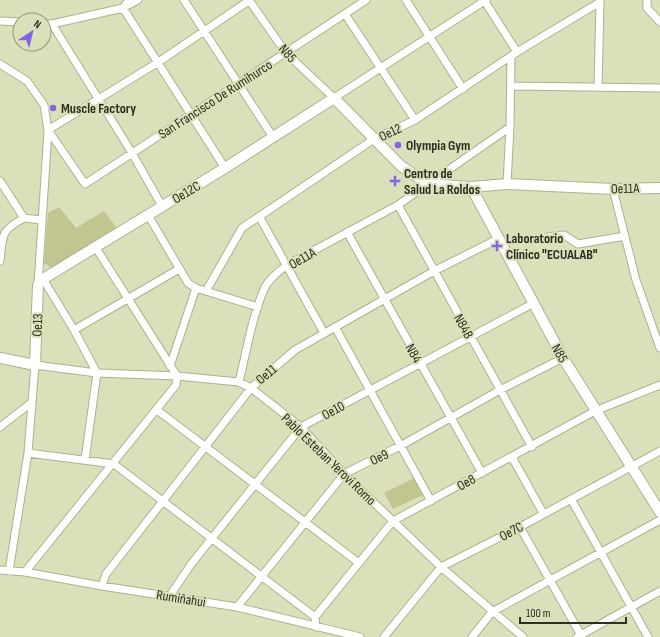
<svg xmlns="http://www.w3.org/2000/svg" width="660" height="637" font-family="'Sofia Sans Condensed',sans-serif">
  <rect width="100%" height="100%" fill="#dce0ba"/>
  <path fill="#c1c691" d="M59,207l17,21 28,-17 13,17 -64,41 -9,-6 4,-50z
    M414,478l9,17 -30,14 -9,-16z"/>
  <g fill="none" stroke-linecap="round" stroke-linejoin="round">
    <g stroke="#aeb18d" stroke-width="9">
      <path id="street" d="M129,0l-6,8 102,160
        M184,0l89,137
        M249,0l37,53 48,45 152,-98
        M406,0l57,89
        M484,0l33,52
        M647,0v8l13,14
        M345,14l70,106
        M0,21l20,1
        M44,24h8l71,-16 15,-8
        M52,24l80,129 30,53
        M0,64l27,17 17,24 4,25 -10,155
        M511,86l149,2
        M598,87l2,-85
        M48,130l37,54 281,-184
        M48,130l109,-67 93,-63
        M0,181l24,37
        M507,184l3,-57 1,-70
        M613,189l23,91 24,68
        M398,205l134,242
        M148,215l40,68 8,5 62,19
        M259,216l65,117
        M24,218l17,2
        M347,232l135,241
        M547,237l17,-2 14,9 47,-8
        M0,261c3,-26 0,-30 24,-43
        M43,279l31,51 23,43 -12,87
        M206,291l36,-63 132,-89 41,-19 102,-68 83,-50v-2
        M335,327l96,174
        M74,330l105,-61
        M170,366l26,-78
        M239,382c7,-29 14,-69 26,-95 5,-9 14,-16 22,-22l111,-60 112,-78
        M157,410l202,153
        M0,427l31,-24
        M28,453l86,11 201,153
        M512,457l31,56
        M571,499l77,138
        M520,527l62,110
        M0,570l25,2 77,14 135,21 123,30
        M9,571l19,-118 7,-88 62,8 80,3 62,6 12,6 50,39 43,47 97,93 82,70
        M25,572l151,-187 1,-9 -81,-128
        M102,586l4,-12 145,-186 44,-38 139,-79 64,-32
        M169,597l23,-34 109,-136 233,-124
        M237,607l107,-133 58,-29 98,-55 63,-32
        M316,627l-1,-10 78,-96 202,-110 65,-26
        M384,637l57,-70 79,-40 140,-76
        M472,637l20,-25 168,-92
        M577,637l83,-46"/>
    </g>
    <g stroke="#aeb18d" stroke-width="12">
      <path id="secondary" d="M471,187l92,171 97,154
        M0,358l35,7 3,-80 5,-6 182,-111 109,-70 67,68 27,18 43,3 36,-3 106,5 47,-1"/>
    </g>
    <use href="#street" stroke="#fff" stroke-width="7"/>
    <use href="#secondary" stroke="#fff" stroke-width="10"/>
  </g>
  <g fill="#8564df" stroke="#dce0ba" stroke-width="1.5">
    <circle cx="53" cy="108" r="4"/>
    <circle cx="398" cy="145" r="4"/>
    <path d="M393 175h4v4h4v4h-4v4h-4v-4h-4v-4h4z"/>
    <path d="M495 240h4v4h4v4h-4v4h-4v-4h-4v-4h4z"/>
  </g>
  <g text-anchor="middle" stroke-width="4" stroke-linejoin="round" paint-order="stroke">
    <g font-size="14" fill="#2d2f20" stroke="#dce0ba">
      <text transform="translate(288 53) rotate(49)" y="5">N85</text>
      <text transform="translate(215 99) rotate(-33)" y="5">San Francisco De Rumihurco</text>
      <text transform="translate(390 132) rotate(-26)" y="5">Oe12</text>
      <text transform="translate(625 188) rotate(-2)" y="5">Oe11A</text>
      <text transform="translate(186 192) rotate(-31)" y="5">Oe12C</text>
      <text transform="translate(302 258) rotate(-30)" y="5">Oe11A</text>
      <text transform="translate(37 325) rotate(-88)" y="5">Oe13</text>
      <text transform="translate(464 326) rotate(61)" y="5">N84B</text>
      <text transform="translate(414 353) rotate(61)" y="5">N84</text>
      <text transform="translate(560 353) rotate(61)" y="5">N85</text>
      <text transform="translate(266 374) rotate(-41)" y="5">Oe11</text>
      <text transform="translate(333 410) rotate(-28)" y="5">Oe10</text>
      <text transform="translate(379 457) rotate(-26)" y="5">Oe9</text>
      <text transform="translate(329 459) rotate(44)" y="5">Pablo Esteban Yerovi Romo</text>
      <text transform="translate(466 482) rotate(-29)" y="5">Oe8</text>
      <text transform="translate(511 531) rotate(-28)" y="5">Oe7C</text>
      <text transform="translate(181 598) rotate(9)" y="5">Rumiñahui</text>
    </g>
    <g font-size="14" font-weight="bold" fill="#2d2f20" stroke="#dce0ba" text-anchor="start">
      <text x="61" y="113">Muscle Factory</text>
      <text x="406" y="150">Olympia Gym</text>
      <text x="404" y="178">Centro de<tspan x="404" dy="16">Salud La Roldos</tspan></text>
      <text x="506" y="243">Laboratorio<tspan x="506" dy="16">Clínico "ECUALAB"</tspan></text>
    </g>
  </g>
  <g transform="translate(32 32) rotate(35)"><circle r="19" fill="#dce0ba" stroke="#96997c"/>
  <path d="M0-3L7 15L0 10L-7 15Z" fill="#8564df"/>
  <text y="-6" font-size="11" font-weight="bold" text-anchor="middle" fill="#2d2f20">N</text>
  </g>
  <path d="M520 617v6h106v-6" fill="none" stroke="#2d2f20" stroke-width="2"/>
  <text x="526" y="617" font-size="12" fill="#2d2f20" stroke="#dce0ba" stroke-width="3" paint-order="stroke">100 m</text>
</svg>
